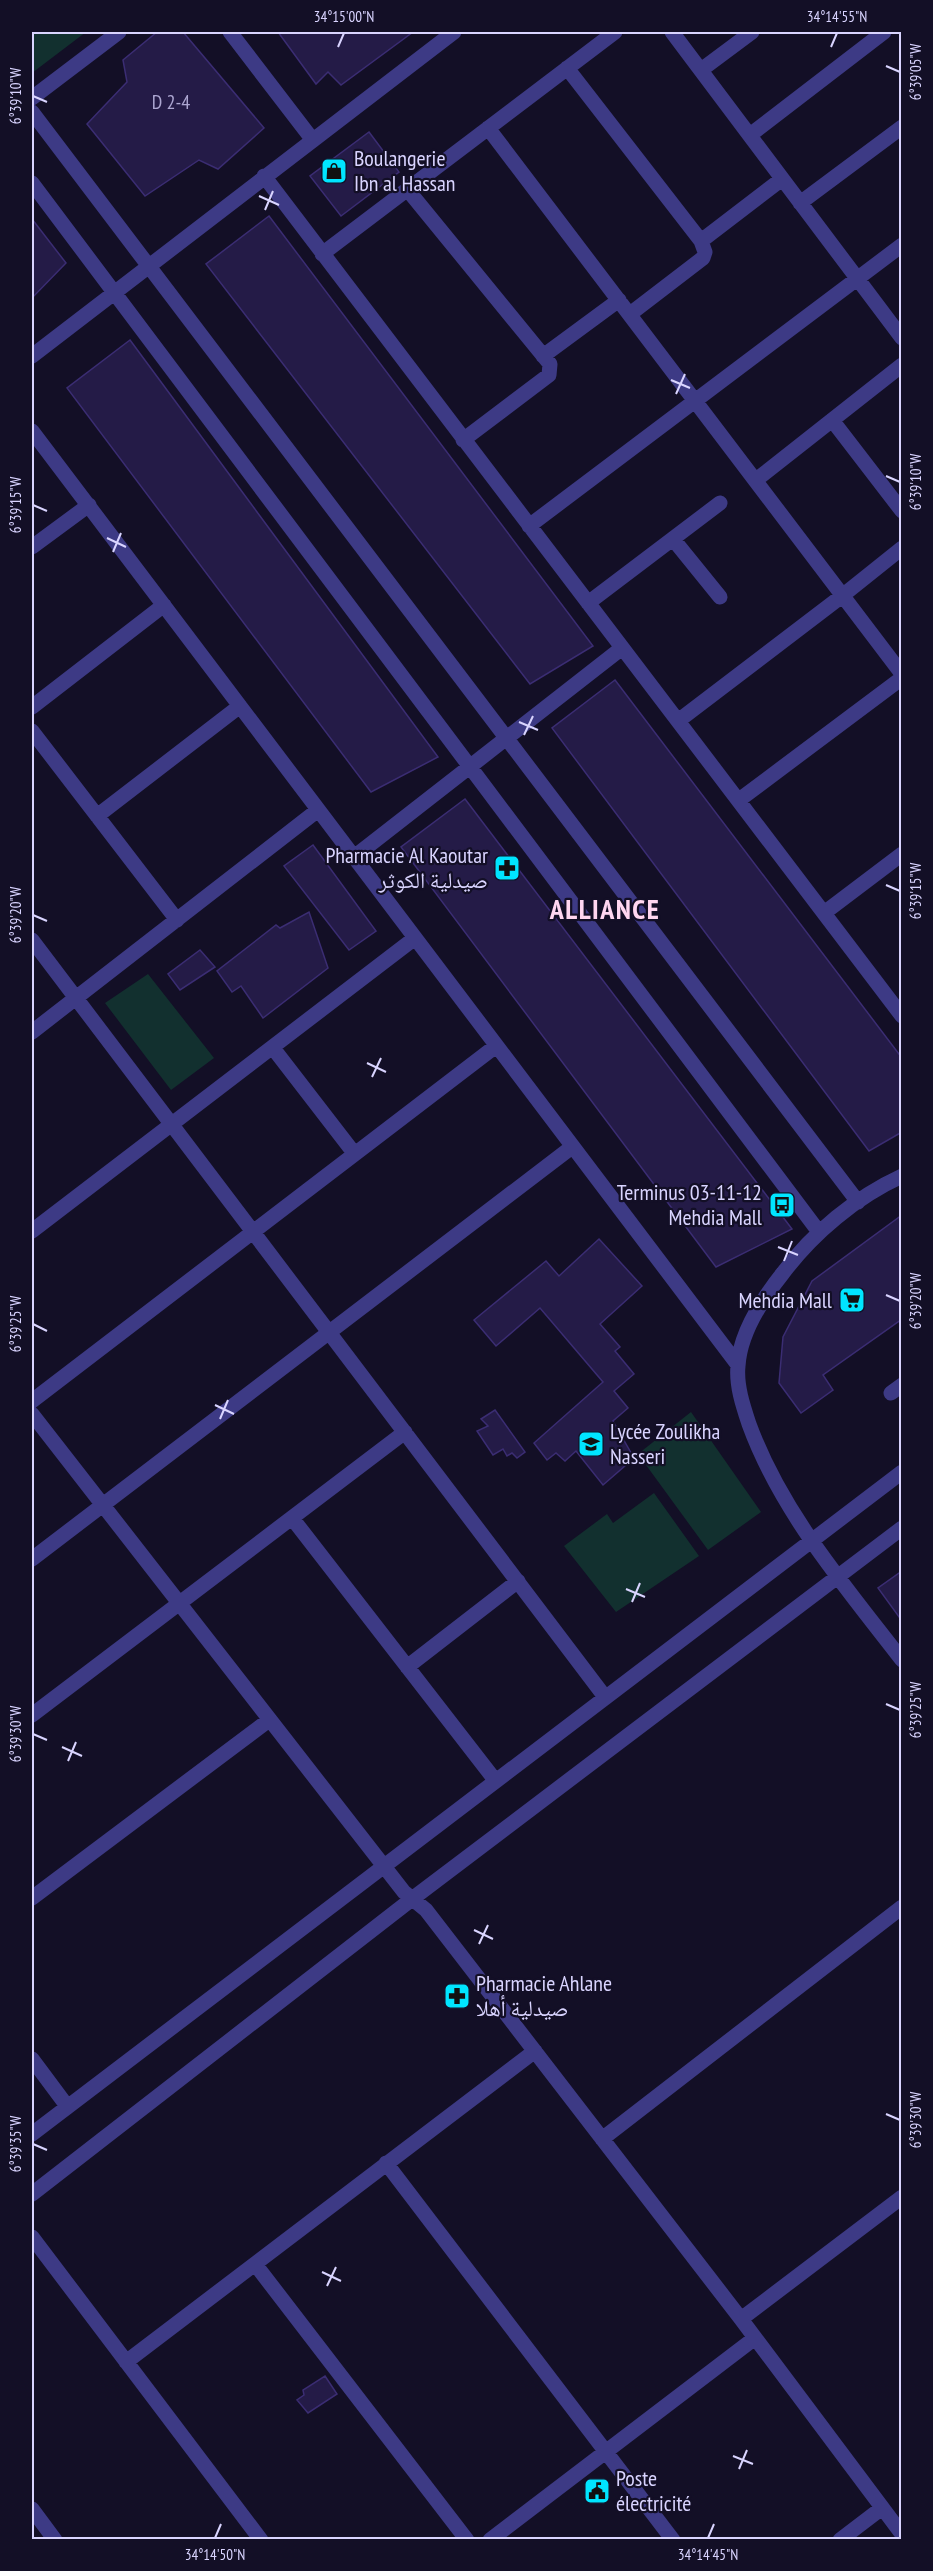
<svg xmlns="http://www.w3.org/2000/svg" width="933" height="2571" font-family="'PT Sans Narrow','Noto Naskh Arabic',sans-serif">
  <rect width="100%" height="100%" fill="#130f26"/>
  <path fill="#12302f" d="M32,32h54l-54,41z
    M148,974l66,84 -43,32 -66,-87z
    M691,1412l70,100 -53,38 -70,-96z
    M654,1493l45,63 -83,56 -52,-66 43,-32 6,9z"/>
  <path fill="#241b47" stroke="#3b2d73" stroke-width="1.5" d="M157,32h26l81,96 -46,41 -19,-9 -54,36 -58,-72 40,-42 -4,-22z
    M278,32h135l-72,53 -13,-13 -12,12z
    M369,132l30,40 -58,44 -31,-40z
    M269,216l324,430 -63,38 -324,-420z
    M32,219l34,44 -34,35z
    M130,340l308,417 -67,35 -304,-404z
    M615,680l287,378v74l-33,19 -317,-423z
    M465,799l327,430 -76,38 -315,-420z
    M313,845l63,86 -27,19 -65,-84z
    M309,912l19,56 -65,50 -22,-32 -9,6 -15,-21 59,-46 4,3z
    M200,950l15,17 -35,23 -12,-16z
    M902,1215v104l-79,56 10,15 -32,23 -22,-30 4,-46 29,-56z
    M599,1239l43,47 -42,38 20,23 -5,4 19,23 -20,17 14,17 -15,13 21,37 -31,27 -27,-34 -11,10 -9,-8 -9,7 -13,-17 69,-61 -63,-74 -44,38 -22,-26 72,-59 13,15z
    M495,1410l30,42 -8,6 -5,-5 -5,3 -4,-7 -10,6 -16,-24 11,-5 -7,-7z
    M902,1571v50l-24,-33z
    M325,2376l12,18 -29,19 -11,-13 7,-5 -1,-5z"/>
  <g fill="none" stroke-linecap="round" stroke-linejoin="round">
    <path stroke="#3d3a85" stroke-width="15" d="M230,32l82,107
      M672,32l230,306
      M567,68l134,173 4,11 -2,6 -73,56
      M701,70l51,-38
      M32,98l87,-66
      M32,112l826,1090
      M488,128l414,546
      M750,135l134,-103
      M264,176l638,840
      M32,183l787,1049
      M407,189l143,175 -1,11 -86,65
      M800,203l102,-76
      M701,241l81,-62
      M322,254l293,-222
      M32,356l422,-324
      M543,356l76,-56
      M832,420l70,91
      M32,431l706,934
      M756,480l146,-115
      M529,526l373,-281
      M673,539l47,58
      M32,547l57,-42
      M588,603l132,-100
      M32,707l132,-102
      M678,721l164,-125 60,-48
      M32,731l145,189
      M739,800l163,-122
      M97,816l143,-110
      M354,857l268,-209
      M824,913l78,-59
      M32,940l573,757
      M32,1032l286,-222
      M273,1048l81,105
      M902,1176c-46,21 -89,57 -119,97 -20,25 -43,60 -45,93 -2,19 5,40 11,58 32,88 96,162 153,236
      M32,1231l383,-293
      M891,1393l11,-8
      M32,1401l464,-355
      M32,1414l372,478 22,18 315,409 161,215
      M292,1518l203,262
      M32,1559l540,-412
      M407,1667l111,-86
      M32,1715l373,-283
      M32,1898l237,-178
      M32,2059l35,47
      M32,2134l870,-662
      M602,2139l300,-232
      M386,2163l287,377
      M32,2194l380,-295 490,-371
      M32,2237l229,303
      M255,2264l212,276
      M741,2319l161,-122
      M126,2362l409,-311
      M32,2509l23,31
      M490,2540l265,-202
      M840,2540l42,-32"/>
  </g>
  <path fill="none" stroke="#d9d4ff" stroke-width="2" d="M338,47l6,-14M831,47l6,-14M886,66l14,6M33,96l14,6M259,196l20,9M265,210l8,-19M671,380l19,8M676,394l9,-20M886,476l14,6M33,505l14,6M107,538l19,9M113,552l8,-19M519,722l19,8M524,735l9,-19M886,885l14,6M33,915l14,6M367,1063l19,9M372,1077l9,-19M778,1247l20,8M784,1261l8,-20M886,1295l14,6M33,1324l14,7M215,1405l19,9M220,1419l8,-19M626,1589l19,8M632,1602l8,-19M886,1704l14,6M33,1734l14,6M62,1747l20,9M68,1761l8,-19M474,1930l19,9M479,1944l9,-19M886,2114l14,6M33,2144l14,6M322,2272l19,9M327,2286l9,-19M733,2456l20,8M739,2469l8,-19M215,2538l6,-14M708,2538l6,-14"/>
  <defs>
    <g id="shop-square" transform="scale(1.35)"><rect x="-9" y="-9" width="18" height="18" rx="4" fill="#00e5ff" stroke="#130f26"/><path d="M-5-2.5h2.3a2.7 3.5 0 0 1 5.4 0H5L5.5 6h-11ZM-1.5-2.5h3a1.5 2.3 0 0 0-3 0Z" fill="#111"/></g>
    <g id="pharmacy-square" transform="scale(1.35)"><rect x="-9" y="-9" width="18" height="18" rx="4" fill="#00e5ff" stroke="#130f26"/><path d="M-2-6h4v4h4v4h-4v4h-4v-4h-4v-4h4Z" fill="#111"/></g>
    <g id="bus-square" transform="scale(1.35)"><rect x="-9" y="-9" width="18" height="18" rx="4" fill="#00e5ff" stroke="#130f26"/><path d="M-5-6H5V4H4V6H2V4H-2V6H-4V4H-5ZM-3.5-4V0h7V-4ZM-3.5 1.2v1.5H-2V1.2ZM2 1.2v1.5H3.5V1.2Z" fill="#111"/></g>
    <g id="supermarket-square" transform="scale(1.35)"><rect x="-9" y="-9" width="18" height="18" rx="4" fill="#00e5ff" stroke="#130f26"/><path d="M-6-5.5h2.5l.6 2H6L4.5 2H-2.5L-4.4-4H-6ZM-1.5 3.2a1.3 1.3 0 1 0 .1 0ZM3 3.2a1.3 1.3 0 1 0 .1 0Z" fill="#111"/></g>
    <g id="school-square" transform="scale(1.35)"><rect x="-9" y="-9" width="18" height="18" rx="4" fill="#00e5ff" stroke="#130f26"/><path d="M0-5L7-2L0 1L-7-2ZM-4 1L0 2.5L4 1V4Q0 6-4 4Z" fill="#111"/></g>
    <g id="civic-square" transform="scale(1.35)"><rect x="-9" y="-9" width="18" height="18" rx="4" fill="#00e5ff" stroke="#130f26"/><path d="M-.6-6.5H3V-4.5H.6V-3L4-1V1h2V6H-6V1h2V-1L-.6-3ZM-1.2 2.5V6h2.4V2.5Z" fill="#111"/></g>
  </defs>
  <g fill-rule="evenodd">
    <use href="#shop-square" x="334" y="171"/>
    <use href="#pharmacy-square" x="507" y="868"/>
    <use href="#bus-square" x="782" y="1205"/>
    <use href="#supermarket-square" x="852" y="1300"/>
    <use href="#school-square" x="591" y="1444"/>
    <use href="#pharmacy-square" x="457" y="1996"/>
    <use href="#civic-square" x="597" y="2491"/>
  </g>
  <g text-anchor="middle" stroke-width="4.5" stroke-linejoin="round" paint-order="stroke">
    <g font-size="20" fill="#aca6d1">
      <text x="171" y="109">D 2-4</text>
    </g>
    <g font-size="22" fill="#d9d4ff" stroke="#130f26" text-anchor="start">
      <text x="354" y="166">Boulangerie<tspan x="354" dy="25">Ibn al Hassan</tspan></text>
      <text x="488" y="863" text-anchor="end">Pharmacie Al Kaoutar<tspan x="488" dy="25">صيدلية الكوثر</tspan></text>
      <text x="762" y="1200" text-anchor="end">Terminus 03-11-12<tspan x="762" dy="25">Mehdia Mall</tspan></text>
      <text x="832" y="1308" text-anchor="end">Mehdia Mall</text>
      <text x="610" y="1439">Lycée Zoulikha<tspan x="610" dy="25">Nasseri</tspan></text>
      <text x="476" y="1991">Pharmacie Ahlane<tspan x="476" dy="25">صيدلية أهلا</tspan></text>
      <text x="616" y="2486">Poste<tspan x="616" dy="25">électricité</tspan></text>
    </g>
    <g font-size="28" font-weight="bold" letter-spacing="1.5" fill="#ffd6f0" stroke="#130f26">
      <text x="605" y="919">ALLIANCE</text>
    </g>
  </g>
  <rect width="933" height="2571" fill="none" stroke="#130f26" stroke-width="66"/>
  <rect x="33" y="33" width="867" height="2505" fill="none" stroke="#d9d4ff" stroke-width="2"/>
  <g font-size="15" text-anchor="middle" fill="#d9d4ff">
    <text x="344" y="22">34°15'00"N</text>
    <text x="837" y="22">34°14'55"N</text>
    <text transform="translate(916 72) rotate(-90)" y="5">6°39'05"W</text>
    <text transform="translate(16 96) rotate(-90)" y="5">6°39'10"W</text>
    <text transform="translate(916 482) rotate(-90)" y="5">6°39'10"W</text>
    <text transform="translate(16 505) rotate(-90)" y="5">6°39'15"W</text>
    <text transform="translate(916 891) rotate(-90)" y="5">6°39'15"W</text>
    <text transform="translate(16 915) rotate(-90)" y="5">6°39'20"W</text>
    <text transform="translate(916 1301) rotate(-90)" y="5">6°39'20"W</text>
    <text transform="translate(16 1324) rotate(-90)" y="5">6°39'25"W</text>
    <text transform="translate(916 1710) rotate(-90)" y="5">6°39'25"W</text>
    <text transform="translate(16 1734) rotate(-90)" y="5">6°39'30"W</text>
    <text transform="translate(916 2120) rotate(-90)" y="5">6°39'30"W</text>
    <text transform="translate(16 2144) rotate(-90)" y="5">6°39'35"W</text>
    <text x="215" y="2560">34°14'50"N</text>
    <text x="708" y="2560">34°14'45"N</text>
  </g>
</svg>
